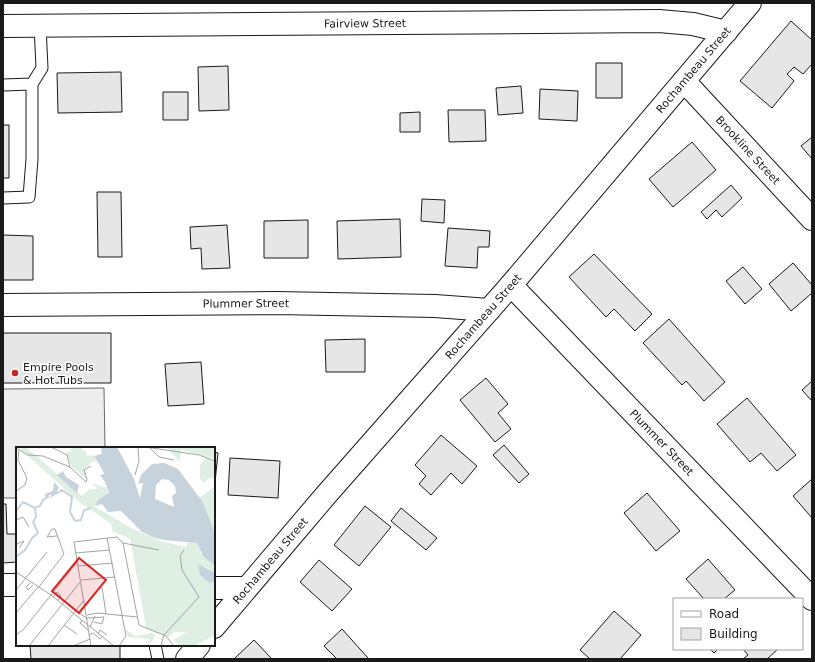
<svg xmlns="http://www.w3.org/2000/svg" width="815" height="662" font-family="'DejaVu Sans',sans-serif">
  <rect width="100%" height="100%" fill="#fff"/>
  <path fill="#ededed" stroke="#6a6a6a" d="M104,388l1,60h-88v50h-14v-109z"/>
  <path fill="#e6e6e6" stroke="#1a1a1a" d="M791,21l21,19v24l-9,10 -9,-7 -7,7 7,7 -22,27 -32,-27z
    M596,63h26v35h-26z
    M228,66l1,44 -30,1 -1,-44z
    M121,72l1,40 -64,1 -1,-40z
    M521,86l2,27 -25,2 -2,-27z
    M540,89l38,2 -1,30 -38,-2z
    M163,92h25v28h-25z
    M448,110h37l1,31 -37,1z
    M420,112v20h-20v-19z
    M3,125h6v53h-6z
    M812,137v22l-11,-13z
    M692,142l24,28 -43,37 -24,-28z
    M731,185l11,13 -20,19 -6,-7 -9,9 -6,-7z
    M97,192h24l1,65h-24z
    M422,199l23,1 -1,23 -23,-2z
    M400,219l1,38 -63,2 -1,-38z
    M308,220v38h-44v-37z
    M227,225l3,43 -28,1 -1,-21 -10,1 -1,-22z
    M448,228l42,3 -1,16h-11l-1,21 -32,-2z
    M3,235l30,1v44h-30z
    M594,254l58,60 -17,17 -21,-22 -8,8 -37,-40z
    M793,263l19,22v8l-21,18 -22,-27z
    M743,267l19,22 -17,15 -19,-23z
    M669,319l56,63 -21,19 -18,-20 -4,4 -39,-42z
    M3,333h108v50h-108z
    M365,339v33h-39l-1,-32z
    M201,362l3,42 -36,2 -3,-42z
    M486,378l22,26 -10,9 13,16 -16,13 -35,-42z
    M812,381v20l-10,-11z
    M747,398l49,57 -19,16 -16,-18 -11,9 -33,-38z
    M441,435l36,31 -15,18 -11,-11 -20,22 -12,-11 7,-8 -11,-11z
    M504,445l25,29 -10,9 -26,-28z
    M214,452l4,1 -4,39z
    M230,458l50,3 -2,37 -50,-3z
    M812,479v39l-19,-22z
    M647,493l33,38 -24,20 -32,-38z
    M3,504h3l1,30h10v28l-14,1z
    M365,506l26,21 -32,39 -25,-21z
    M401,508l36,30 -11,12 -35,-29z
    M708,559l27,31 -11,9h-20l-18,-20z
    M319,560l33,29 -20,22 -32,-29z
    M614,611l27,24 -21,24h-30l-10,-9z
    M342,629l26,29 -1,1h-30l-13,-13z
    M254,640l18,19h-38z
    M30,645h90v14h-89z
    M710,649h8l-4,4z
    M743,649h35l-11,10h-24l5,-4z"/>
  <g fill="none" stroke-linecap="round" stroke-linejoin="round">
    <g stroke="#1a1a1a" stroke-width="13">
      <path id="service" d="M32,84l10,-16 -2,-42
        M3,85l29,-1v75l-3,38 -26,1
        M155,645l3,14"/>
    </g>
    <g stroke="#1a1a1a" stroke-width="24">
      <g id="minor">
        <path id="s1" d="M3,26l656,-5 34,3 33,8"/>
        <path id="s2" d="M684,81l128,138"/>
        <path id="s3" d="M511,285l301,314"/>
        <path id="s4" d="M3,305l274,-2 158,3 54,4"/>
        <path d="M3,585h14"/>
        <path d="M214,588h32"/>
        <path id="s5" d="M214,627l112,-132 185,-210 239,-282"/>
        <path d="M187,659l12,-14"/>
      </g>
    </g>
    <use href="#service" stroke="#fff" stroke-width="11"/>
    <use href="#minor" stroke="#fff" stroke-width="22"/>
  </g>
  <circle fill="#c62828" stroke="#fff" stroke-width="1.5" cx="15" cy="373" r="4"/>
  <g text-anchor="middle" stroke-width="3" stroke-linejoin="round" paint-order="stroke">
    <g font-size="11" fill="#1a1a1a" stroke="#fff">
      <text dy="4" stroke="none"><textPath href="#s1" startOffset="362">Fairview Street</textPath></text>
      <text dy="4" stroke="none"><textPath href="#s5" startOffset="735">Rochambeau Street</textPath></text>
      <text dy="4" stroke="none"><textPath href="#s2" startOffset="94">Brookline Street</textPath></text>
      <text dy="4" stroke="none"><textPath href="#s4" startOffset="243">Plummer Street</textPath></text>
      <text dy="4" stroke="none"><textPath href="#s5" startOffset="411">Rochambeau Street</textPath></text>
      <text dy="4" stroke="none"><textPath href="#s3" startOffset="218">Plummer Street</textPath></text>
      <text dy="4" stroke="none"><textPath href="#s5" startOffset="87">Rochambeau Street</textPath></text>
    </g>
    <g font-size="11" fill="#1a1a1a" stroke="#fff" text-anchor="start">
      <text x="23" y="371">Empire Pools<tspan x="23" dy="13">&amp; Hot Tubs</tspan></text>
    </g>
  </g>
  <g transform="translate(16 447)">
    <rect width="199" height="199" fill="#fff"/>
    <path d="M2,0h8l56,49 8,-7h8l-6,-6 15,5 1,6 -14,12 39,23 31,13 22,5 2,-7 10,4 3,10 14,12v7l-10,-6 -1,11 5,5 6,-1v53l-21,11h-15l-6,-6 14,-8h-13l-5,5 -27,-10h4l-16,-89 -17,-6 -2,-8 -33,-23zM56,0h10l1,4h3l1,5 6,-1 4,6 -6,1 -6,7 1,10 -14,-12 -6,-15h4zM151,0h48v12l-34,-9 -1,11 -2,-1zM190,11l9,3v18l-6,-1 -5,5 -4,-4v-14zM199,39v48l-16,-36zM109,182l10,7 17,-3 3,2 -2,6 -7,5 4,-7 -22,-2z" fill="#e0efe3"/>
    <path d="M85,0h16l17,32 6,19 3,-15 -5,1 3,-9 11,-11 12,-1 14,6 24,32 6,14 7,19v32l-12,-10 -6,-13 -33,-3 -11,-3 -11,-5 -21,-21 -13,1 -6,-8 -7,2 3,-6 11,-7 -4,-11 -5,-7 4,-1 -2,-5 -8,-13 8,-2zM146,32l7,1 6,6 1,7 -4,3 2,11 -19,-8 1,-14zM47,24l3,6 13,8 -2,8 -20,-18zM38,35l5,5 -3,7 -7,5 3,-5 -7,3v-3l-3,1 11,-4zM182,117l17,9v9l-6,1 -9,-8z" fill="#c6d2dc" fill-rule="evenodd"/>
    <path fill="none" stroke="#c6d2dc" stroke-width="2" d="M40,47l6,-4 10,7 -2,15 5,9 6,-1 3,-10 7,-2M0,64l7,-9 12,6 5,-2 3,-6 6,-4M0,110l9,-7 7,-12 6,-5 -5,-11 3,-5 -1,-9"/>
    <path fill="none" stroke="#a3a3a3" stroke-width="1" d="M35,0l16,8 3,12M130,0l53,8 16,6M133,0l10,10 15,3M0,1l12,7 15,1 27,11M54,20l16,15M119,28l4,-14 -1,-14M70,35l1,-3 -3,-9 7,-4M0,44l9,-6 2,-7 -9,-18 1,-10M0,73l7,-3 6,10M91,91l19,98 -7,10M107,96l36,7M1,97l7,-3 -5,7M59,106l35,-3M62,119l35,-3M0,125l35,23 63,51M65,133l34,-3M14,136l-4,4 2,3 5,-5M23,140l25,-33 -9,-25h-3l-5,8 10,-1M86,140l4,27M0,143l31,-38M37,150l4,-5 4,4 -3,4M60,164l12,8M0,166l22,-26M71,168l10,-2 40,4M72,171l16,-1 -2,7 -8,-2M66,173l-2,3 8,7M48,178l13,9M74,180l5,-11M82,187l2,-4 7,5M0,188l8,-6 53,-67M73,188l4,-2 7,6 2,-2M145,198l3,-10 35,-38 -17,-27 -2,-14 4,-6M13,199l52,-65M32,199l36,-46M57,199l17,-7M75,199l-17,-104 43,-5 6,6 16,82 27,11 8,10"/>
    <path fill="#d62828" fill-opacity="0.15" stroke="#d62828" stroke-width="2" d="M63,111l27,22 -27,33 -27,-22z"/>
    <rect width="199" height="199" fill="none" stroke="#1a1a1a" stroke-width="2"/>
  </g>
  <rect width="815" height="662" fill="none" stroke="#1a1a1a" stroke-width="8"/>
  <rect x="673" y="598" width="130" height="52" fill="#ffffff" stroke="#a3a3a3"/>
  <rect x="681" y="611" width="20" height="6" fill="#ffffff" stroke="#a3a3a3"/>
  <text x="709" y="618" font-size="12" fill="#1a1a1a">Road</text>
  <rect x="681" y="628" width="20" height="12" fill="#e6e6e6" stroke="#a3a3a3"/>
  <text x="709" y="638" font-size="12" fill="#1a1a1a">Building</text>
</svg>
